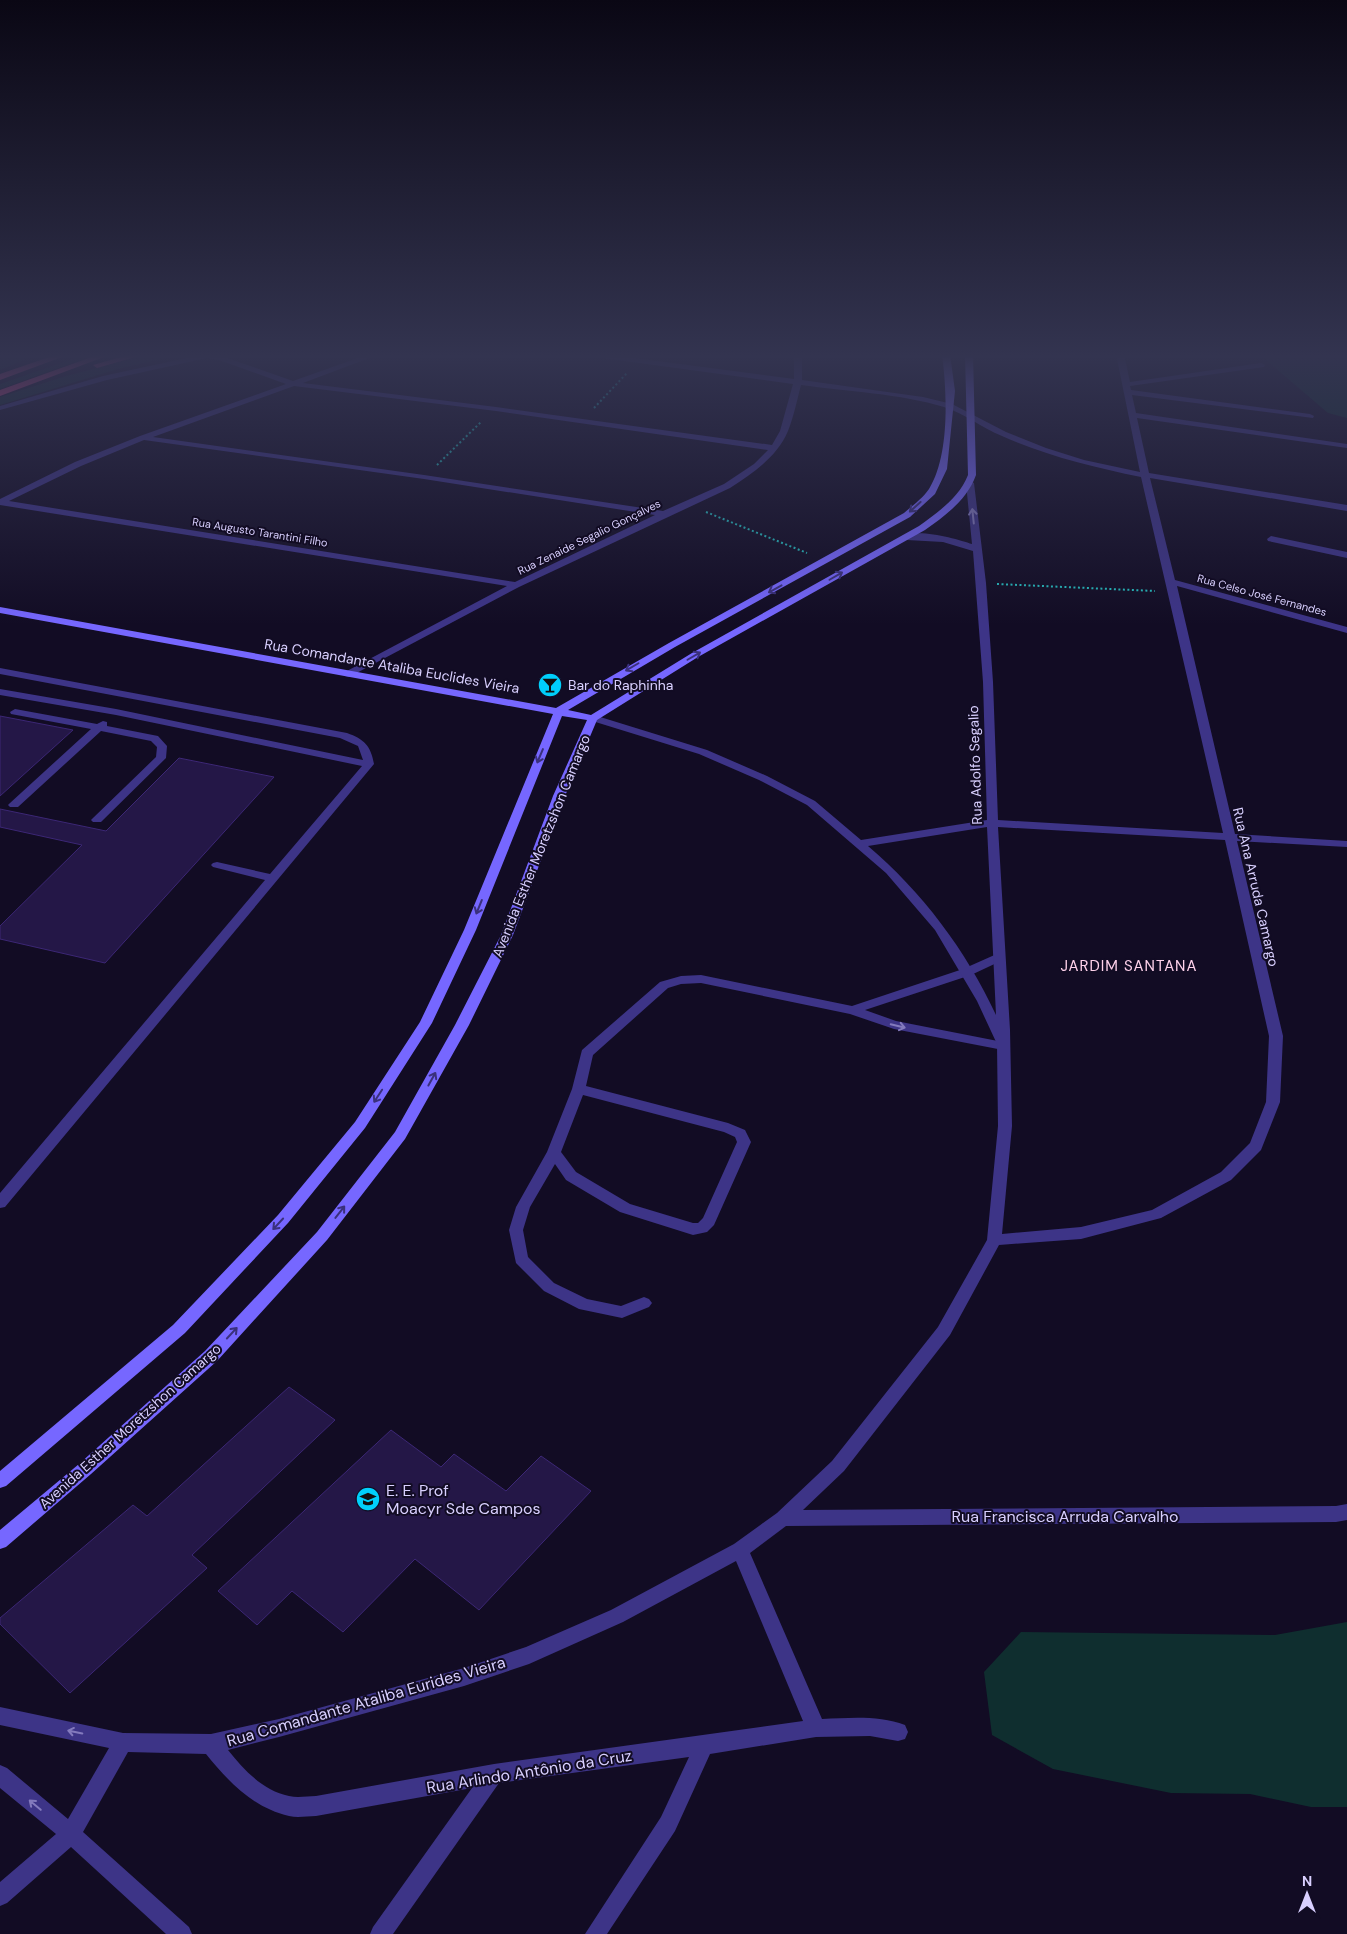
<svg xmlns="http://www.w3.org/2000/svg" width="1347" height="1934" font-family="'DM Sans',sans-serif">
  <rect width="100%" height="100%" fill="#120c24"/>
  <path fill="#0f2e2f" d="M0,354h39l-39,16z
    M87,354h10l-97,35v-5z
    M151,354h31l-64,15 -118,36v-8l66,-21z
    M1259,354h66l22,4v60l-19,-5z
    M1347,1622v185h-36l-61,-13 -79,-1 -118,-24 -61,-34 -8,-63 37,-40 254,3z"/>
  <path fill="#241747" stroke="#3c2775" d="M0,716l73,14 -73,66z
    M179,758l95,19 -169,186 -105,-24v-13l82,-81 -82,-18v-18l106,22z
    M289,1387l46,33 -143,135 15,13 -137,125 -70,-69v-6l133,-113 14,11z
    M391,1430l50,37 13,-13 52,37 35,-35 50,35 -112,119 -64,-51 -72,73 -51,-41 -35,34 -39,-34z"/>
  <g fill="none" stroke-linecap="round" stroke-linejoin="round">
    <path stroke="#25bcbe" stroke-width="2" stroke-dasharray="2 2.5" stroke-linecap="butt" d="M594,408l33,-35
      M437,465l44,-43
      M706,512l101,41
      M997,584l158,7"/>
    <path fill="#3d3487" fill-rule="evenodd" d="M0,668l347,65c17,6 24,13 27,31l-369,443 -5,1v-15l265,-313 -52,-13 -2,-2 2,-2 4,-1 53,12 92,-108 -246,-51 -116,-20v-6l116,20 247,51 -5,-14 -18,-8 -340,-64z
      M15,709l82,15 6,-3 4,1v4l51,10 9,10 -1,12 -65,64h-8l-2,-2 2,-2 63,-61 1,-10 -6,-6 -50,-10 -83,76h-8l-2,-2 2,-2 81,-74 -80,-15 -1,-2z
      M999,953l6,4 -2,3 -32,15 -106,35 31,11 112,22 2,3 -2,3 -5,1 -109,-21 -44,-15 -149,-31 -20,1 -13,4 -75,67 -7,31 142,37 17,7 6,12 -37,83 -7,7 -14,3 -73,-23 -54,-32 -11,-16 -25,43 -7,23 5,27 26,26 33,16 34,7 23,-9 5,2 3,4 -3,4 -27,11 -43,-9 -35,-18 -28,-28 -7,-33 7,-23 31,-55 25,-63 10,-39 78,-68 21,-6 20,-1 151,31 111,-37zM583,1095l141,37 11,5 2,5 -34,76 -5,5h-5l-63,-19 -54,-32 -15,-20z"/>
    <path fill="#3d3487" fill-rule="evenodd" d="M205,354h11l77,27 76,-27h11l-77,29 193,24 276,38 8,-14 13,-47 -205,-28 -4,-2h20l190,25v-25h8v26l121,17 29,7 54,28 40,16 38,12 56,12 -24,-118h8l6,28 131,-19 4,2 -1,2 -134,19 1,4 179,24 4,2 -1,2 -181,-23 4,18 211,31v4l-210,-30 12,55 198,32v6l-197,-33 25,102 172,47v6l-170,-47 58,248 112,7v6l-110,-6 46,195 -3,66 -19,48 -30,30 -70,38 -80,21 -82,6 -49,90 -106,136 -41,39 533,-4 11,-2v16l-11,2 -550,4 -36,27 72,166c27,-1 57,-4 83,6l3,7 -3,7 -7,2 -28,-5 -54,1 -106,17 -35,77 -68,103h-22l76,-117 28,-60 -190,26 -106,151h-23l3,-7 99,-139 -156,28c-9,0 -18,2 -27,0 -36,-8 -61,-35 -83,-62l-78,-2 -45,80 106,95 3,7h-26l-95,-87 -64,56 -7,3v-24l56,-48 -56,-46v-23l7,3 61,51 41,-71 -109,-23v-18l123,26 88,1 68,-15 185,-51 62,-21 85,-37 123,-66 43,-31 55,-52 106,-134 49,-87 11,-114 -1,-82 -20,-43 -42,-71 -49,-57 -79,-68 -48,-25 -60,-26 -110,-34 -1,-2 1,-2h8l110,34 60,26 48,25 46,39 126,-20 -4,-138 -10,-131 -30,-9 -36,-2 -4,-3c12,-10 55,2 69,7l-6,-61 4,-2 4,2 12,100 7,99 5,138 225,13 -82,-356c-48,-10 -94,-21 -139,-41 -20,-8 -38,-23 -58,-29 -42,-13 -99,-16 -143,-22 -4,15 -7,31 -13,46 -11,26 -35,42 -58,57l-211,99 -170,90 -4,-1v-4l162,-86 -507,-81v-6l75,-37 65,-26 146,-52 -67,-24 -12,-2 -100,22 -107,30v-4l103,-30zM294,386l202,25 272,39 -14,14 -30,20 -61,27 -239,-36 -271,-38zM144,440l280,39 231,36 -140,67 -506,-81 72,-35zM987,827l9,188c-30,-65 -74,-123 -128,-169zM998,827l227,13 44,196 -3,66 -16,41 -29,29 -69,38 -71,17 -79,7 10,-108 -2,-96zM736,1561l67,160 -309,43 -178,32c-9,0 -18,2 -27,0 -26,-5 -46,-27 -61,-46l51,-13 185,-51 65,-22 94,-42z
      M1271,536l76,16v6l-79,-17 -1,-2z"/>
    <path fill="#7667ff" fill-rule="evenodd" d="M942,354h8l5,37 -8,78 -12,25 -25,23 -235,130 -107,63 23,5 101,-62 227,-127c19,-14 40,-28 49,-51l-3,-121h8l3,121c-9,25 -30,40 -51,55l-227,127 -101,63 -32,76 -52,139 -44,90 -64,114 -78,101 -110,121 -126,113 -85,73 -6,2v-19l79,-66 126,-113 112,-119 78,-100 60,-107 46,-90 52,-139 34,-76 -25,-4 -86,214 -44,93 -67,105 -77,95 -103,110 -179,153 -6,2v-17l173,-146 105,-110 77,-93 65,-100 44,-92 89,-216 -553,-101v-6l556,101 113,-65 235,-130c8,-7 19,-15 25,-24 21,-34 18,-96 13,-135z"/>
    <path fill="#ff4b94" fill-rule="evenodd" d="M58,354h12l-70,26v-6z
      M100,354h12l-112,42v-6z
      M132,354h14l-49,14 -4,-3z"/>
  </g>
  <defs><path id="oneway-shaft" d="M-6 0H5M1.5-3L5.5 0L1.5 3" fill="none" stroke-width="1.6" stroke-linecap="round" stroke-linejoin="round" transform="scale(1.25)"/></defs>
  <g stroke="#3a307c">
    <use href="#oneway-shaft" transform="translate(915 507) rotate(138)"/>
    <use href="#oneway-shaft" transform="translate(836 576) rotate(-30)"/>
    <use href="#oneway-shaft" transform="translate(775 589) rotate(151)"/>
    <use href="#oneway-shaft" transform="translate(694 656) rotate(-30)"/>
    <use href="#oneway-shaft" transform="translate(632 667) rotate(150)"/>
    <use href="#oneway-shaft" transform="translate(540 756) rotate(113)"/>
    <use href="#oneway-shaft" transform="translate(479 907) rotate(112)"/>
    <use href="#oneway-shaft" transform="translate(432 1079) rotate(-61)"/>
    <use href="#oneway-shaft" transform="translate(378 1096) rotate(123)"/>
    <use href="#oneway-shaft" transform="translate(340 1212) rotate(-52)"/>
    <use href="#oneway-shaft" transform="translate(278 1224) rotate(133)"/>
    <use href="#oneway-shaft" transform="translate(232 1333) rotate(-47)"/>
  </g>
  <g stroke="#837abd">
    <use href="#oneway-shaft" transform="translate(973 516) rotate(-96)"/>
    <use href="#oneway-shaft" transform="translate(898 1026) rotate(14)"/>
    <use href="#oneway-shaft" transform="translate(75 1732) rotate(-168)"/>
    <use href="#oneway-shaft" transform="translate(35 1805) rotate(-140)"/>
  </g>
  <linearGradient id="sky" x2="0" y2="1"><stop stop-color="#0a0714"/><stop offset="0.57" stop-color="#333450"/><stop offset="1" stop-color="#333450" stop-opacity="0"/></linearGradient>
  <rect width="1347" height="625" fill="url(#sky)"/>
  <defs>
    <g id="bar-disc" transform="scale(1.25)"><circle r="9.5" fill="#00cffb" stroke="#120c24"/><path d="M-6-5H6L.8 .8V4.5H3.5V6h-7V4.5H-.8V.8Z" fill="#111"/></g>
    <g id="school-disc" transform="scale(1.25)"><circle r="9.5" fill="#00cffb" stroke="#120c24"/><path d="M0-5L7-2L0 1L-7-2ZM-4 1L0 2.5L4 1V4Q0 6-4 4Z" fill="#111"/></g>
  </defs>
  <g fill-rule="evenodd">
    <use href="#bar-disc" x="550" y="685"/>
    <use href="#school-disc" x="368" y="1499"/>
  </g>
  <g text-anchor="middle" stroke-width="4" stroke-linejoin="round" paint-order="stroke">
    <g font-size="11" fill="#d9d0ff" stroke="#120c24">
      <text transform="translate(260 532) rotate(9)" y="4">Rua Augusto Tarantini Filho</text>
      <text transform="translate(589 537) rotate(-26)" y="4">Rua Zenaide Segalio Gonçalves</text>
      <text transform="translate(1262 595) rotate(15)" y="4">Rua Celso José Fernandes</text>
    </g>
    <g font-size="14" fill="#d9d0ff" stroke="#120c24">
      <text transform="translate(392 666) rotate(10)" y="5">Rua Comandante Ataliba Euclides Vieira</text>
      <text transform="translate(975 765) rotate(-92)" y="5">Rua Adolfo Segalio</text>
      <text transform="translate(541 846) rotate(-68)" y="5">Avenida Esther Moretzshon Camargo</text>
      <text transform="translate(1256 887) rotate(77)" y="5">Rua Ana Arruda Camargo</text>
      <text transform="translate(130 1426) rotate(-42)" y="5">Avenida Esther Moretzshon Camargo</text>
    </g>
    <g font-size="14" fill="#d9d0ff" stroke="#120c24" text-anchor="start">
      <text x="568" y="690">Bar do Raphinha</text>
    </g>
    <g font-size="15" letter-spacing="1" fill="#ffd2eb" stroke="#120c24">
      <text x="1129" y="971">JARDIM SANTANA</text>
    </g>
    <g font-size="16" fill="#d9d0ff" stroke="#120c24" text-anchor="start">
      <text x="386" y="1496">E. E. Prof<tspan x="386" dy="18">Moacyr Sde Campos</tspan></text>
    </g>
    <g font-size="16" fill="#d9d0ff" stroke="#120c24">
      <text x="1065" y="1522">Rua Francisca Arruda Carvalho</text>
      <text transform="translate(366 1701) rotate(-16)" y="6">Rua Comandante Ataliba Eurides Vieira</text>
      <text transform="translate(529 1771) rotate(-9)" y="6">Rua Arlindo Antônio da Cruz</text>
    </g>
  </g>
  <g transform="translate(1307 1894)" stroke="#120c24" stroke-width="4" paint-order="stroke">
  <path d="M0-4L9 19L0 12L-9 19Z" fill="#d9d0ff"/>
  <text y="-8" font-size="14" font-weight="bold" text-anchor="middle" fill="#d9d0ff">N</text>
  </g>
</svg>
